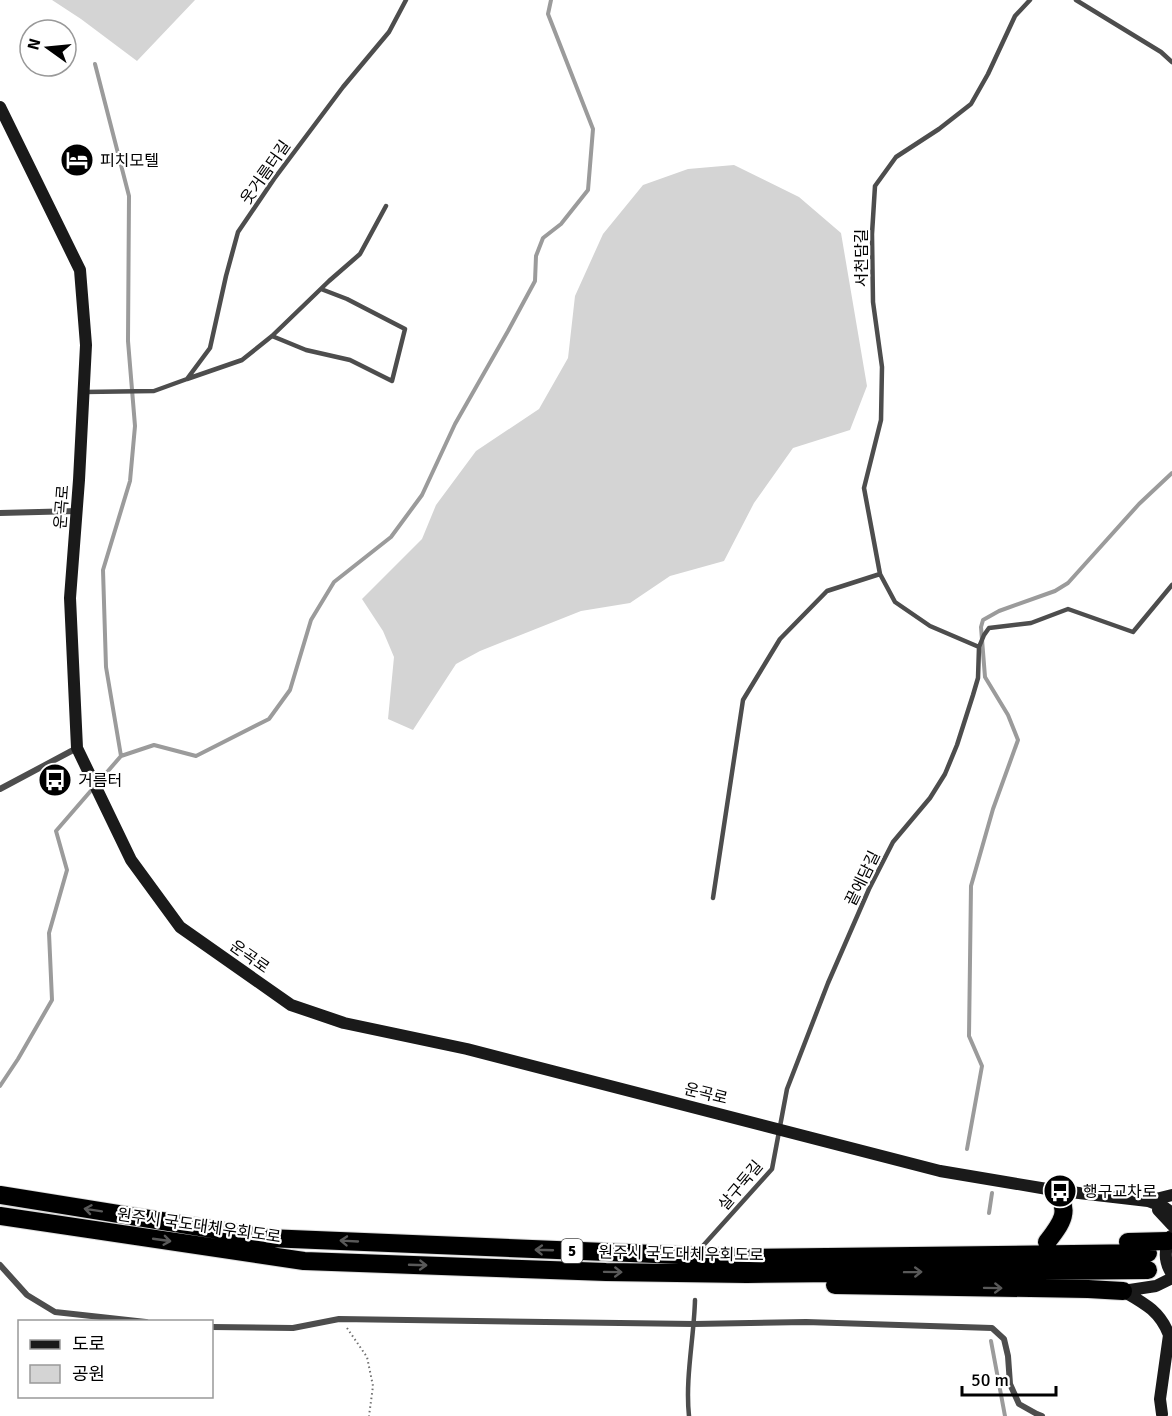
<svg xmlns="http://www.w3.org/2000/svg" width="1172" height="1416" font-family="Signika,'Noto Sans KR',sans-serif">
  <rect width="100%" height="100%" fill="#fff"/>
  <path fill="#d4d4d4" d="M52,0h143l-58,61 -56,-42z
    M734,165l65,32 42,36 26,153 -17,44 -57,18 -39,55 -30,58 -54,15 -40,27 -49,8 -101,40 -24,13 -43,66 -25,-11 6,-62 -11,-26 -21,-32 60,-60 14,-34 40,-54 63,-42 29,-51 7,-62 28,-62 40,-49 45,-16z"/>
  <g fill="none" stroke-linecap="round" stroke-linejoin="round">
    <path stroke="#9b9b9b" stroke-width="4" d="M95,64l34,132 -1,145 7,85 -5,55 -27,89 3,97 15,89
      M0,1086l18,-27 34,-59 -3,-67 18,-63 -11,-39 65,-75 33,-11 42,11 73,-37 21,-29 21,-70 23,-38 57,-45 31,-42 33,-71 53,-93 27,-50 1,-25 7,-18 18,-14 27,-34 5,-61 -45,-115 3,-14
      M967,1149l15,-83 -13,-30 2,-150 22,-77 25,-69 -10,-25 -23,-38 -4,-50 2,-7 16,-9 56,-20 13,-8 71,-79 33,-31
      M989,1213l3,-20
      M991,1341l14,75"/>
    <g stroke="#dbdbdb" stroke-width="20">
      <path id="highway" d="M0,1195l267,43 485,20 396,-5
        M0,1216l304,45 302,11 141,2 401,-4
        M1047,1242c14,-18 26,-33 6,-52
        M1128,1242l40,-1
        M835,1285l253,4 35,2"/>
    </g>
    <path stroke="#6f6f6f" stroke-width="2" stroke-dasharray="1.5 3" stroke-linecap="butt" d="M347,1328l20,29 6,29 -4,30"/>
    <path stroke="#4d4d4d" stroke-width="4.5" d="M1076,0l85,52 11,10
      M272,336l34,14 44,10 42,21 13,-52 -58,-30 -26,-10
      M187,379l55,-19 30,-24 57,-55 31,-27 26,-48
      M84,392l70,-1 33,-12 23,-31 16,-72 12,-44 36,-53 69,-92 46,-55 17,-32
      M979,647l-49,-21 -35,-24 -15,-28 -16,-86 17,-68 1,-53 -9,-65 -1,-68 3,-48 21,-29 43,-28 32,-25 17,-30 27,-58 15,-16
      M713,898l30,-198 37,-61 47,-48 53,-17
      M701,1248l71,-79 15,-80 41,-106 41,-94 24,-47 37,-44 15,-24 12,-29 16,-50 5,-17 1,-31 5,-12 5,-7 42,-5 37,-14 65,23 39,-47
      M689,1416c-4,-38 5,-78 6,-116"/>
    <path stroke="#4d4d4d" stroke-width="6" d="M0,513l77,-2
      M0,789l77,-41
      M0,1265l27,30 28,17 91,10
      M212,1327l81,1 46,-9 355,5 112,-2 186,6 12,11 4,17 2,28 9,20 18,10 5,2"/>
    <path stroke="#1a1a1a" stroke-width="12" d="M0,107l80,163 6,75 -7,135 -9,118 7,150 54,112 49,67 111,78 53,18 123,26 473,122 113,19 95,11 16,6 8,6
      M1148,1201l24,-6
      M1158,1210l14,15
      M1171,1236c-7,13 -7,26 1,38
      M1123,1291c21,12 37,20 46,44l-9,64 2,15
      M1123,1291l33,-5 16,-8"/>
    <use href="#highway" stroke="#000" stroke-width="18"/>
  </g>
  <defs><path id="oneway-shaft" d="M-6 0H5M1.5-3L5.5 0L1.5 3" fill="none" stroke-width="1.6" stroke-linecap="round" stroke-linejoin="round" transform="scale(1.5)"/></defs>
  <g stroke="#595959">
    <use href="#oneway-shaft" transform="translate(93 1210) rotate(-171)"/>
    <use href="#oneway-shaft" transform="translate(162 1240) rotate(8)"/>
    <use href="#oneway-shaft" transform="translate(349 1241) rotate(-177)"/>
    <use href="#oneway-shaft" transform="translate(544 1250) rotate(-178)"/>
    <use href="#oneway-shaft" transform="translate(418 1265) rotate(2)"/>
    <use href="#oneway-shaft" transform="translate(613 1272) rotate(1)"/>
    <use href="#oneway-shaft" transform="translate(913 1272) rotate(-1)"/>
    <use href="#oneway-shaft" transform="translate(993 1288) rotate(1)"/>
  </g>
  <defs>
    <g id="hotel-disc" transform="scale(1.725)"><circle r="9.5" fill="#000" stroke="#fff"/><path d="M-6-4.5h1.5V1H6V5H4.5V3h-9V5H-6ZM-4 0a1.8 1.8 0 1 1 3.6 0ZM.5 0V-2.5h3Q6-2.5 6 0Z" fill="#fff"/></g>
    <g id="bus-disc" transform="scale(1.725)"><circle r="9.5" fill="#000" stroke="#fff"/><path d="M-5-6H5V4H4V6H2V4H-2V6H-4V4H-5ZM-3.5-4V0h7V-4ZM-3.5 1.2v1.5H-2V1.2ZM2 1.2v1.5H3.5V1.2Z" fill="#fff"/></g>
  </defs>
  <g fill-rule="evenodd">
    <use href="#hotel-disc" x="77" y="160"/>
    <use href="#bus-disc" x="55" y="780"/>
    <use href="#bus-disc" x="1060" y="1191"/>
  </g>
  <g text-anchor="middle" stroke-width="4.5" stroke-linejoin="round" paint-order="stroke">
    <rect fill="#fff" stroke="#4c4c4c" stroke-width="1.5" x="561.5" y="1239" width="21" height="24" rx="4.5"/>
    <g font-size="15" font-weight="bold" fill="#000">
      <text x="572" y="1256">5</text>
    </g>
    <g font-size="16" fill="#000" stroke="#fff" text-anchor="start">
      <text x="100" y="166">피치모텔</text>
      <text x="78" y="786">거름터</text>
      <text x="1083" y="1197">행구교차로</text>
    </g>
    <g font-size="16" fill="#000" stroke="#fff">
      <text transform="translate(265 172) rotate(-55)" y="6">웃거름터길</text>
      <text transform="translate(861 258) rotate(-90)" y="6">서천담길</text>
      <text transform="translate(61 507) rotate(-86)" y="6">운곡로</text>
      <text transform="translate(862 878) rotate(-64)" y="6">끝에담길</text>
      <text transform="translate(250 956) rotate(35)" y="6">운곡로</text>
      <text transform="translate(706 1093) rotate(14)" y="6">운곡로</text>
      <text transform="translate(740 1185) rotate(-50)" y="6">살구둑길</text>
      <text transform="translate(199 1225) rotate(8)" y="6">원주시 국도대체우회도로</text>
      <text transform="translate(681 1253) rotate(1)" y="6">원주시 국도대체우회도로</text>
    </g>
  </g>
  <rect x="18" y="1320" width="195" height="78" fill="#ffffff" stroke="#999999" stroke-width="1.5"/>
  <rect x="30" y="1340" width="30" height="9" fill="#1a1a1a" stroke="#999999" stroke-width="1.5"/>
  <text x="72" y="1350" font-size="18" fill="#000000">도로</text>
  <rect x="30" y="1365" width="30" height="18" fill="#d4d4d4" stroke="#999999" stroke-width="1.5"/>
  <text x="72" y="1380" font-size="18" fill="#000000">공원</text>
  <g transform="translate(48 48) rotate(285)"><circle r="28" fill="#ffffff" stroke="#999999" stroke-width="1.5"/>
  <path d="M0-4.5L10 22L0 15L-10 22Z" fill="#000000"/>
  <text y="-9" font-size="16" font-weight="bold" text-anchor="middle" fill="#000000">N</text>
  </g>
  <path d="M962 1386v9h94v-9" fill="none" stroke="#000000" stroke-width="3"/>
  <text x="971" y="1386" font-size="18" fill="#000000" stroke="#ffffff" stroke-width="4.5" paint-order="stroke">50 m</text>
</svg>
